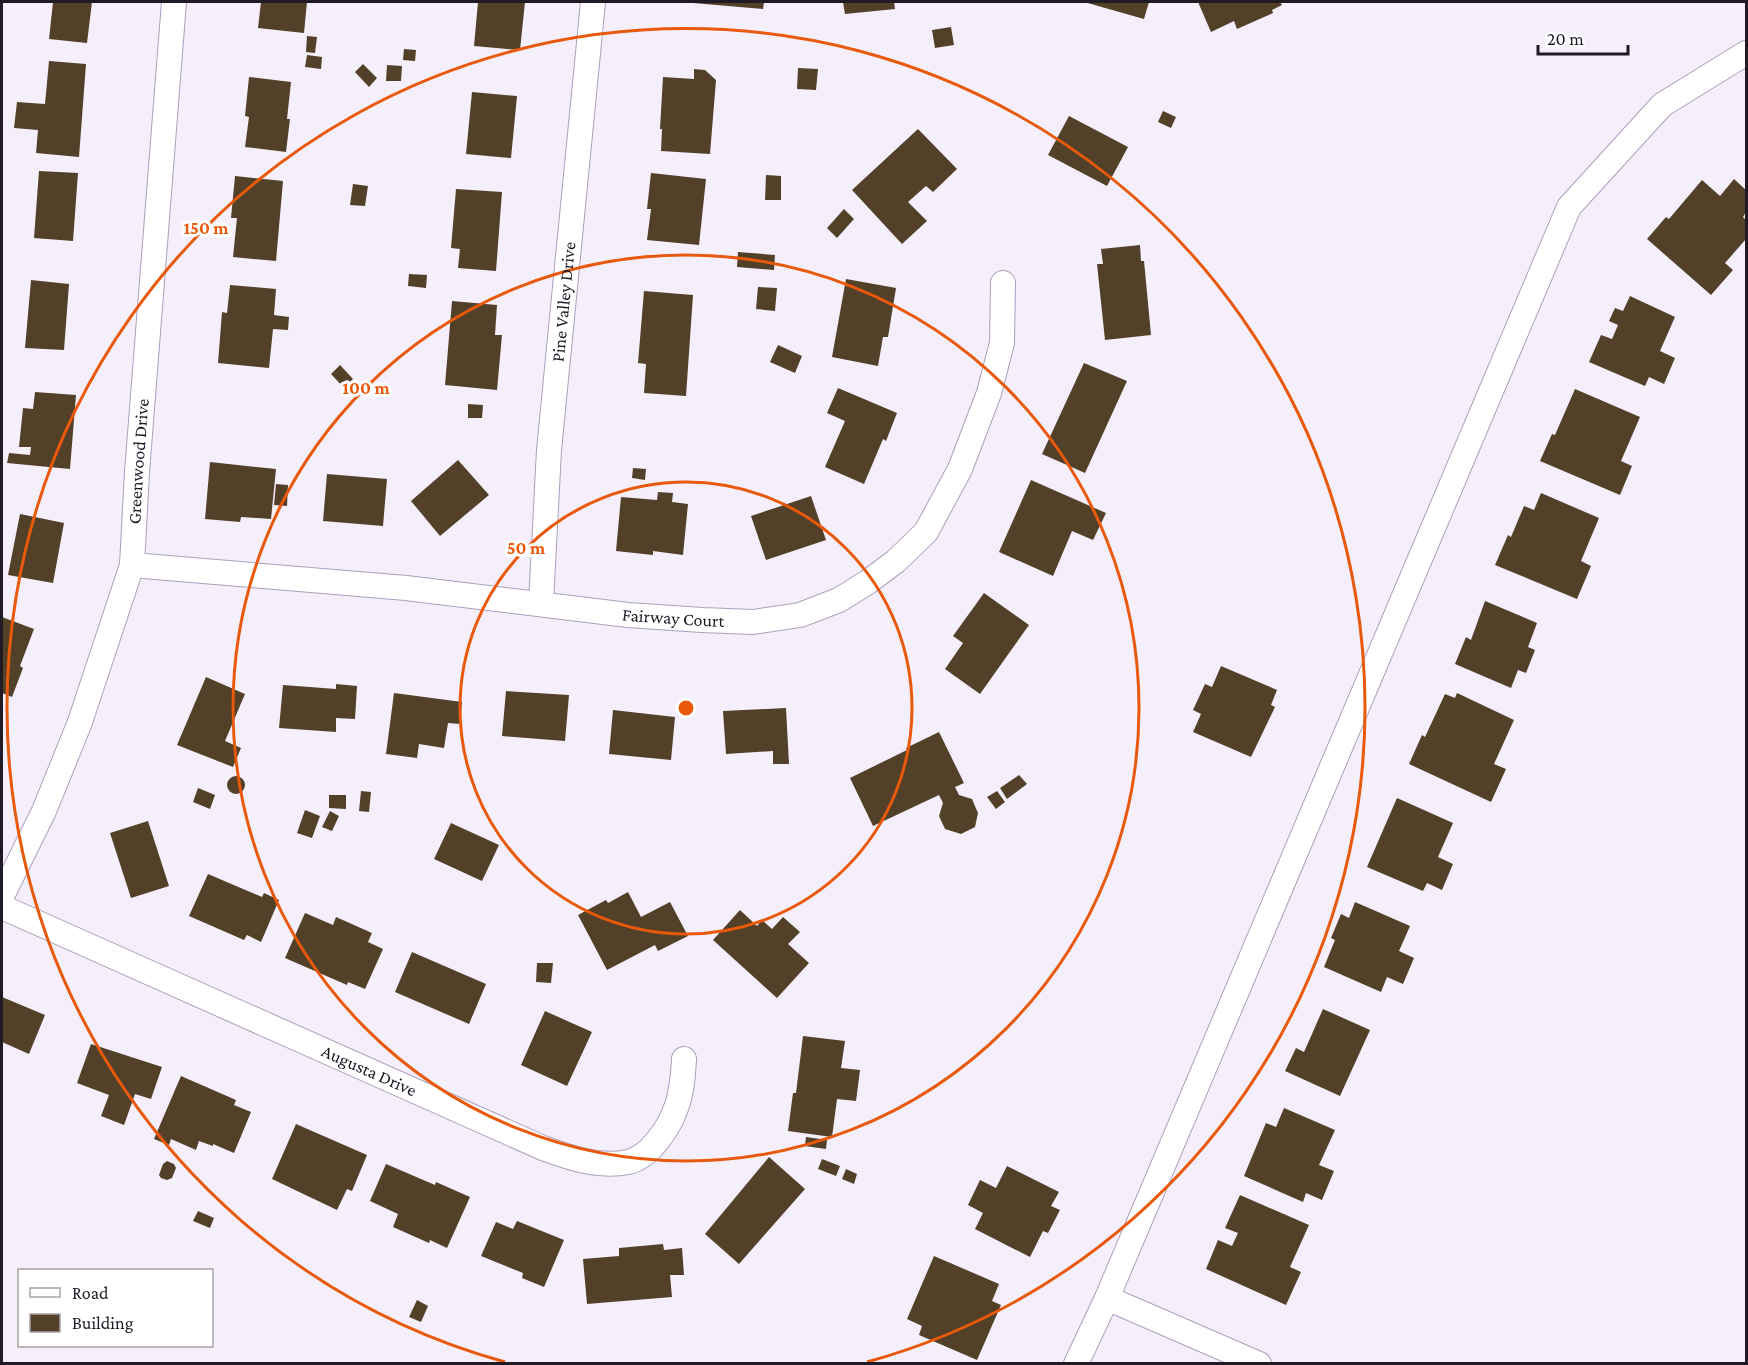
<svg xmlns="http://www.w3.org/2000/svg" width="1748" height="1365" font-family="'Crimson Pro',serif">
  <rect width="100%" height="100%" fill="#f5effc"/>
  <path fill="#524028" d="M53,2h39l-5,41 -38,-4z
    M261,2h46l-3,31 -46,-5z
    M478,2h47l-5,48 -46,-4z
    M693,2h71l-1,7 -70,-6z
    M843,2h51l1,7 -50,5z
    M1084,2h65l-5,17z
    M1198,2h82l2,3 -10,5 1,3 -36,16 -3,-8 -23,11z
    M951,27l3,18 -19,3 -3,-18z
    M307,36l10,1 -2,16 -9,-1z
    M404,49l12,1 -1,11 -12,-1z
    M307,55l15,2 -1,12 -16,-2z
    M49,61l37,3 -7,93 -43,-4 2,-23 -24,-2 3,-26 28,2z
    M363,64l14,14 -8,9 -14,-15z
    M387,65l15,1 -1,15h-15z
    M798,68l20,1 -2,21 -19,-1z
    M694,69l11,1 11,10 -6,74 -49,-3 1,-22h-2l3,-52 31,2z
    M249,77l42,5 -4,37h3l-4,33 -41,-5 4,-30 -4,-1z
    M472,92l45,4 -6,62 -45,-4z
    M1163,111l13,6 -5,11 -13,-6z
    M1069,116l59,31 -21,39 -59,-31z
    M918,129l39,40 -24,23 -7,-6 -18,16 19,19 -25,23 -50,-54z
    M39,171l39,2 -5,68 -39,-3z
    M651,173l55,6 -7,66 -52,-5 4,-31h-4z
    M766,175l15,1v24h-16z
    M235,176l48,5 -7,80 -43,-4 4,-39h-6z
    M1734,179l12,11v22l-3,5 3,3v19l-21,24 8,7 -22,25 -64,-56 19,-22 3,2 33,-39 18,16z
    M353,184l15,2 -3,20 -15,-1z
    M456,189l46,3 -6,79 -38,-3 2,-19 -9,-1z
    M844,209l10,10 -17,19 -10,-10z
    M1140,245l1,16h3l7,74 -46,5 -8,-76h6l-2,-15z
    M738,252l37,3 -1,15 -37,-3z
    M409,274l18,1 -1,13 -18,-2z
    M846,279l50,9 -8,49h-5l-5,29 -46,-9z
    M31,280l38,4 -5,66 -39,-2z
    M230,285l46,4 -2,26 15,2 -1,13 -15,-1 -4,39 -51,-5 4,-51 5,1z
    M758,287l19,1 -2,23 -19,-2z
    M644,291l49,4 -7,101 -42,-3 2,-29 -8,-1z
    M1630,296l45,21 -15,34 15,7 -11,26 -15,-7 -4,9 -56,-24 12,-27 11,4 6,-14 -9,-4 6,-13 8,3z
    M452,301l45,4 -2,30h7l-5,55 -52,-5z
    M778,345l24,11 -7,17 -25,-11z
    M1084,363l43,18 -42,92 -43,-19z
    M340,365l13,14 -9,9 -13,-14z
    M838,388l59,25 -11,28 -3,-2 -19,45 -39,-17 20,-46 -18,-8z
    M1575,389l65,28 -19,44 11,5 -12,29 -80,-34 12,-27 3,1z
    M35,392l41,3 -6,74 -63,-6 2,-10 21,2 1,-8h-12l4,-39 10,1z
    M468,404l15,1 -1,13h-14z
    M458,460l31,35 -49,41 -29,-35z
    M210,462l66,7 -5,50 -30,-2 -1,5 -35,-3z
    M633,468l13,1 -1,11 -13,-2z
    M327,474l60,5 -4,47 -60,-5z
    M1031,480l75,33 -13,27 -21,-9 -19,45 -54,-24z
    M276,484l12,1 -1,21 -13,-1z
    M658,492l15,1 -1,9 16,2 -5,51 -30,-4v4l-37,-4 5,-54 36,3z
    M1541,493l58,25 -18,43 10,5 -14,33 -82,-34 13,-30 3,2 13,-31 10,4z
    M811,496l15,44 -60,20 -15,-44z
    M20,514l44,9 -11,60 -45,-8z
    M984,593l45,32 -49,69 -35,-25 18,-26 -10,-7z
    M1485,601l52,22 -9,24 7,3 -9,23 -8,-3 -7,18 -56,-24 11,-27 5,3z
    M2,617l32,12 -14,37 3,2 -11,29 -10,-4z
    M1221,666l56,24 -6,15 4,2 -24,50 -58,-25 8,-18 -8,-4 12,-26 7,3z
    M206,677l39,17 -20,47 16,7 -8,19 -56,-22z
    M336,684l21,2 -2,33 -19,-1v14l-57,-4 4,-43 53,4z
    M506,691l63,4 -4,46 -63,-5z
    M394,693l68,9 -2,22 -12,-1 -4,25 -25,-4 -2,14 -31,-4z
    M1457,693l57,27 -20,44 12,5 -15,33 -82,-38 13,-29 3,2 20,-43 10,4z
    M786,708l3,56h-16v-13l-47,3 -3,-43z
    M613,710l62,7 -4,43 -62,-6z
    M939,732l25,51 -9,4 4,8 13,4 6,14 -3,14 -14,7 -16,-5 -6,-13 4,-13 -4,-8 -66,31 -23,-48 57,-28 -1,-2z
    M1019,775l8,9 -20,15 -7,-11z
    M227 785a9 9 0 1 1 18 0a9 9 0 1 1-18 0Z
    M198,788l17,7 -5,14 -17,-7z
    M361,791l10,1 -2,20 -10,-1z
    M997,791l8,11 -9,7 -9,-12z
    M329,795h17v14l-17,-1z
    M1397,798l56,25 -15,34 15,7 -11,26 -15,-7 -4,8 -56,-24z
    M305,810l15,6 -8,22 -15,-5z
    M330,811l9,5 -7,15 -10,-4z
    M148,821l21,65 -38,12 -21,-65z
    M451,823l48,22 -17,36 -48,-22z
    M208,874l54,23 2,-4 15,7 -18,42 -14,-7 -3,5 -55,-24z
    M628,892l13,25 29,-15 18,34 -30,15 -3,-6 -48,25 -29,-55 28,-15 2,3z
    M1355,902l55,24 -11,25 15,7 -11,26 -16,-7 -6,15 -57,-25 11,-27 -4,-2 10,-24 8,4z
    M740,910l17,16 5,-6 10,9 11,-12 17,15 -12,12 21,19 -32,35 -64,-58z
    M305,913l28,12 3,-8 36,16 -4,9 15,7 -18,40 -17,-7 -1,3 -62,-27z
    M412,952l74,32 -17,40 -74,-32z
    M537,963h16l-2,20 -15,-1z
    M2,997l43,18 -16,39 -27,-12z
    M1323,1009l47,21 -30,66 -55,-25 11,-23 8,4z
    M545,1011l47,21 -25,54 -46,-21z
    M803,1036l42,5 -4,27 19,2 -4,31 -19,-2 -5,38 -44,-6 5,-38h3z
    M91,1044l71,23 -11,32 -16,-5 -11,31 -23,-9 8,-21 -32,-12z
    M181,1076l55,24 -2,5 17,7 -17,41 -21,-9v2l-14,-5 -3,9 -25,-11 -2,6 -15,-6z
    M1284,1108l51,22 -16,35 15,6 -12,29 -16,-7 -3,9 -59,-26 22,-53 10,4z
    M296,1124l71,31 -15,36 -5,-2 -10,21 -65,-31z
    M806,1137l21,3 -1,9 -21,-3z
    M769,1157l36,32 -66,75 -34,-30z
    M822,1159l18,7 -4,10 -18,-7z
    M167,1161l7,3 2,4 -4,10 -5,2 -6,-2 -2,-3 4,-11z
    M386,1164l49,21 1,-3 34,15 -23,51 -17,-8 -1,3 -36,-16 5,-13 -28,-13z
    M1007,1166l52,26 -8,14 9,4 -12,23 -5,-2 -13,26 -55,-28 8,-16 -15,-8 12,-25 16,8z
    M846,1169l11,5 -3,10 -12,-5z
    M1240,1195l69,30 -19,42 11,5 -15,33 -80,-36 12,-29 14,6 6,-13 -13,-5z
    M198,1211l16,7 -4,10 -17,-7z
    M517,1221l47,19 -20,47 -22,-9 1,-5 -42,-17 15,-34 17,7z
    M663,1244l1,6 18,-2 2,27h-14l2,22 -85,7 -4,-45 36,-3v-8z
    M934,1256l65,28 -7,17 9,4 -24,55 -58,-25 3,-9 -15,-7z
    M417,1300l11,6 -7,16 -12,-5z"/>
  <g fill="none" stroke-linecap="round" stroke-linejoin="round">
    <g stroke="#ad9fbc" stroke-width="26">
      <g id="minor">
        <path id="s1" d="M132,565l274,23 222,27 74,5 51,2 47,-7 39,-15 29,-18 28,-21 30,-29 34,-63 29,-76 13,-50 1,-60"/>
        <path id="s2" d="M541,603l8,-153 44,-448"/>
        <path id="s3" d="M2,896l42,-85 36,-89 52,-157 5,-93 37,-470"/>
        <path id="s4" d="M2,907l541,241c27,10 56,20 85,14 22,-5 41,-34 48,-54 6,-15 7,-33 8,-49"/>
        <path d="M1107,1298l152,66"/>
        <path d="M1076,1364l31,-66 462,-1091 93,-102 84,-52"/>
      </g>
    </g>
    <use href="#minor" stroke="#fff" stroke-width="24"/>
  </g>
  <g fill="none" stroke="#e8590c" stroke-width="3">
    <circle cx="686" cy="708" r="226"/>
    <circle cx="686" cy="708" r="453"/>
    <path d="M505 1362A679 679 0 1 1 867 1362"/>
  </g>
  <g text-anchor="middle" stroke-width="6" stroke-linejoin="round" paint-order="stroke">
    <g font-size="18" fill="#201a25" stroke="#fff">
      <text dy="6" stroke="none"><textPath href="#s2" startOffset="302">Pine Valley Drive</textPath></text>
      <text dy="6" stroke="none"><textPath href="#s3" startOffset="460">Greenwood Drive</textPath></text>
      <text dy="6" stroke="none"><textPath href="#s1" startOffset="544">Fairway Court</textPath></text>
      <text dy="6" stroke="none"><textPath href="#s4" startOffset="402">Augusta Drive</textPath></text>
    </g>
  </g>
  <circle cx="686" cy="708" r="9" fill="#e8590c" stroke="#fff" stroke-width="3"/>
  <g font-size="18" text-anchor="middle" font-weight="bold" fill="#e8590c" stroke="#fff" stroke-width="6" stroke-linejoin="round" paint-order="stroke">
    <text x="206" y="234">150 m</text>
    <text x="366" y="394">100 m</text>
    <text x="526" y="554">50 m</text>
  </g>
  <rect width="1748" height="1365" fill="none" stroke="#201a25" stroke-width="6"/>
  <rect x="18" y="1269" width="195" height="78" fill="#ffffff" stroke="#a6a3a8" stroke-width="1.5"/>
  <rect x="30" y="1288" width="30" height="9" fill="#ffffff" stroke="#a6a3a8" stroke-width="1.5"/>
  <text x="72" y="1299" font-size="18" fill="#201a25">Road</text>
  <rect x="30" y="1314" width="30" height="18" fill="#524028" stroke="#a6a3a8" stroke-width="1.5"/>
  <text x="72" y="1329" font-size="18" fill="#201a25">Building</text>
  <path d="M1538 45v9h90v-9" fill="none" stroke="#201a25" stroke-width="3"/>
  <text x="1547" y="45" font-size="18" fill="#201a25" stroke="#ffffff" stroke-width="4.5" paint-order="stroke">20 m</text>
</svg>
